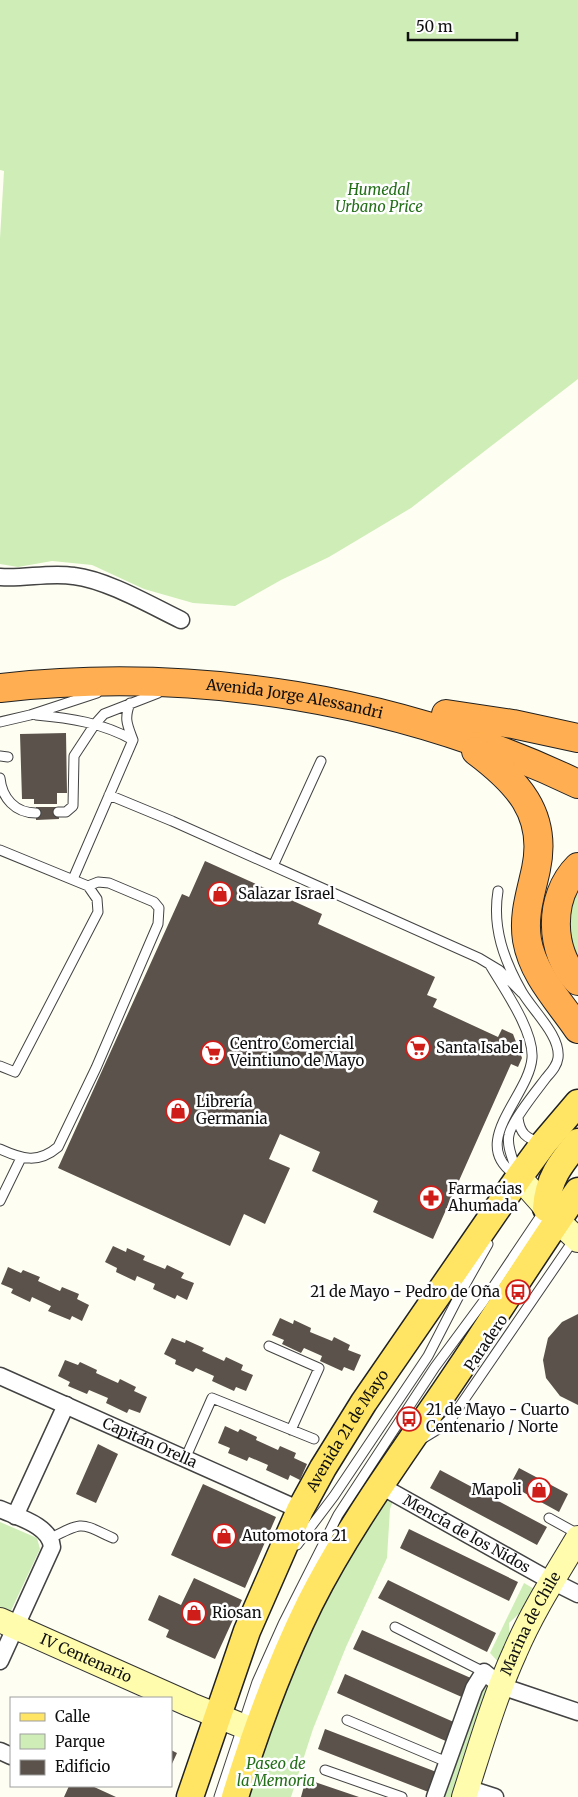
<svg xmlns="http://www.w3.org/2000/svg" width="578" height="1797" font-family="Merriweather,serif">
  <rect width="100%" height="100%" fill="#fffef3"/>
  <path fill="#cfeeb7" d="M0,0h578v379l-167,129 -82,49 -48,23 -46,26 -42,-3 -49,-14 -52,-24 -40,-4 -34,6 -18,-3v-326l4,-67 -4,-1z
    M578,880v84l-12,-26 7,-52z
    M386,1499l7,2 -3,8 -3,49 -41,89 -33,82 -22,68h-45l29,-86 50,-114z
    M0,1522l37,16 3,11 -40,85z
    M524,1583l12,7 -10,17 -17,16 1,18 -10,23 -10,-11z
    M481,1684l11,5 -34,108h-17z"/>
  <path fill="#5a524b" d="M66,733l1,60h-10v11h-23v-5h-12l-2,-65z
    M36,807h22l1,12 -23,1z
    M205,861l117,53 -4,10 117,53 -8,18 10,4 -4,8 65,30 4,-8 11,5 9,24 -4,9 -7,-3 -78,175 -60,-27 5,-11 -66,-30 8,-19 -40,-18 -11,25 21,9 -25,56 -21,-10 -14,32 -172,-78 124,-274 7,3z
    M113,1246l13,6 1,-4 18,8 -2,4 22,9 2,-4 17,8 -3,5 13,5 -7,17 -10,-5 -2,4 -22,-10 2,-5 -18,-8 -2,5 -19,-9 1,-4 -12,-6z
    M8,1267l13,6 2,-3 17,7 -2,4 22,10 2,-4 17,7 -2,5 12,6 -7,16 -10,-5 -2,4 -22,-9 3,-5 -19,-9 -2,5 -19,-9 2,-4 -12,-5z
    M578,1314v91l-18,-9 -14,-18 -3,-18 5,-22 14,-16z
    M280,1318l13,6 1,-4 17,8 -1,4 22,9 2,-4 16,8 -2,5 13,5 -7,16 -10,-4 -2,4 -22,-10 2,-5 -18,-8 -3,5 -19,-9 2,-4 -12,-5z
    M172,1338l13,5 1,-3 18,8 -2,3 22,10 2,-4 17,8 -2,5 12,5 -7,16 -10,-4 -2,4 -22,-10 2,-5 -18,-8 -3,4 -18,-8 1,-4 -12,-6z
    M65,1360l13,5 2,-3 17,8 -1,3 22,10 2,-4 16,8 -2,4 13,6 -7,16 -11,-4 -2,4 -21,-10 2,-5 -19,-8 -2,4 -19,-8 2,-4 -12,-6z
    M225,1426l13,6 2,-3 17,8 -1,3 22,10 2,-4 16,7 -2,5 13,6 -7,16 -10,-5 -2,5 -22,-10 2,-5 -19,-8 -2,4 -19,-8 2,-5 -12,-5z
    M98,1444l20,10 -22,49 -20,-9z
    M519,1468l49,26 -9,18 -49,-27z
    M440,1470l107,57 -10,18 -107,-57z
    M203,1484l73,33 -31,71 -74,-33z
    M409,1529l109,53 -9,19 -109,-53z
    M194,1578l48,22 -27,59 -49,-22 3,-7 -21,-10 11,-25 22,10z
    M388,1580l108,53 -9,19 -109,-54z
    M362,1630l111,49 -9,19 -111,-49z
    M345,1674l111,49 -8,19 -111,-49z
    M325,1729l114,44 -8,20 -113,-44z
    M171,1750l6,3 -6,13z
    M306,1779l53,18h-58z
    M69,1786h23l24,11h-52z"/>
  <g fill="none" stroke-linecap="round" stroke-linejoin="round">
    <g stroke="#434343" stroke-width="11">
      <path id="lane" d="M36,715c34,3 67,8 97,25
        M0,722l30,-7 67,-22
        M0,756l8,1
        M0,778c2,20 15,35 36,35
        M109,795l63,26 307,137 20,12 23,23
        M58,812h8l7,-6 1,-50 21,-32 9,-10 54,-21
        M0,850l88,36 9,13 1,13 -83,160 -15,-6
        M273,866l48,-105
        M73,879l60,-139c-6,-16 -9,-21 -3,-37
        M498,891c-6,37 6,69 24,101 11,19 39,44 36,66 -1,8 -7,14 -12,20 -9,12 -35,44 -37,57 -3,11 5,27 8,37
        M490,965c14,24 44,66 42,93 -3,39 -66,86 -15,118
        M518,1118c2,15 8,21 23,24
        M0,1149c22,10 38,15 58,-2l38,-79 62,-144 1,-16 -5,-6 -45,-19 -11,-1 -10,4
        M0,1201l21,-43
        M269,1346l50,22 -28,62
        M422,1439l18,-11 13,-12 122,-178
        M185,1459l27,-61 102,41
        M549,1518l29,16
        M51,1538c33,-17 29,-15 62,0
        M297,1545l37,-49 94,-140 34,-66 26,-46
        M395,1627l89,45
        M347,1720l100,42
        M325,1770l77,27
        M219,1797l38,-115 26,-58 55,-109 97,-148 48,-65 61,-91"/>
    </g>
    <g stroke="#434343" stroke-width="19">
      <g id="street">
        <path d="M0,577c25,2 49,-5 74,-1 33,4 76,29 107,44"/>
        <path id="s1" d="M0,1376l300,134"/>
        <path id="s2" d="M381,1486l161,90 36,18"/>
        <path d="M0,1509c17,8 50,16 52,38l-52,114"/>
        <path d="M15,1516l51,-111"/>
        <path d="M0,1751l11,5"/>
        <path d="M467,1788l28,9"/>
        <path d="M435,1797l39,-109 10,-16 17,14 77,26"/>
      </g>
    </g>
    <g stroke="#323232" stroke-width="26">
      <g id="secondary">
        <path d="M519,1177l38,43 21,20"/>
        <path id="s3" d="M0,1620l191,85 64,26"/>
        <path id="s4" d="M464,1797c16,-49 30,-99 51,-145 17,-40 41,-77 63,-114"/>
      </g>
    </g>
    <g stroke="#212121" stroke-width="29">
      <g id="primary">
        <path d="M546,1208c2,-29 14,-44 32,-66"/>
        <path id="s5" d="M190,1797l57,-166 53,-121 23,-42 41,-66 155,-225 25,-34 34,-40"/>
        <path d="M235,1797c21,-68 43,-129 75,-194 42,-83 99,-158 151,-236 39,-58 76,-118 117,-176"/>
      </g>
    </g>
    <g stroke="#212121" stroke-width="30">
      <g id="highway">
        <path id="s6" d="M0,688c196,-22 400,11 578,96"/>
        <path d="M446,714l67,10 65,14"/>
        <path d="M476,751c40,30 72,62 60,118 -5,24 -13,45 -9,71 6,35 32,61 51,89"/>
        <path d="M578,867c-30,30 -29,85 0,114"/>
      </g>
    </g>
    <use href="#lane" stroke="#fff" stroke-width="9"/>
    <use href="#street" stroke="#fff" stroke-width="16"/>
    <use href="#secondary" stroke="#fffcae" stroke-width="24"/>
    <use href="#primary" stroke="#ffe563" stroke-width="26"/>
    <use href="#highway" stroke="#ffae51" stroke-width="28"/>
  </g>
  <defs>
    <g id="shop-ring" transform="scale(1.25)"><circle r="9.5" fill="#fff" stroke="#cf1e19" stroke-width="1.5"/><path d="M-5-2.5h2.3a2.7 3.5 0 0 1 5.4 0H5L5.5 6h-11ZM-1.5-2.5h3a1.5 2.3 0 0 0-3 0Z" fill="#cf1e19"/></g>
    <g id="supermarket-ring" transform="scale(1.25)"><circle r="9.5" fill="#fff" stroke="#cf1e19" stroke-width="1.5"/><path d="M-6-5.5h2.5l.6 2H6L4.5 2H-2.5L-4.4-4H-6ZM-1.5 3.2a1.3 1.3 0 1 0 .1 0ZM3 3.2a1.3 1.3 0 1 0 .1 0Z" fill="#cf1e19"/></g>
    <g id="pharmacy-ring" transform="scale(1.25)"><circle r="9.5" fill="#fff" stroke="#cf1e19" stroke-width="1.5"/><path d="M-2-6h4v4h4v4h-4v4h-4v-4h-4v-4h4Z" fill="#cf1e19"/></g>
    <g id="bus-ring" transform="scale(1.25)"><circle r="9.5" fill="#fff" stroke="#cf1e19" stroke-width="1.5"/><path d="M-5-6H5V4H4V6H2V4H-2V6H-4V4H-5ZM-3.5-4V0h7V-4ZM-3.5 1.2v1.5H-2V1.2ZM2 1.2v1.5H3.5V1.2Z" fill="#cf1e19"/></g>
  </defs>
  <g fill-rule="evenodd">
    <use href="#shop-ring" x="220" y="894"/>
    <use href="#supermarket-ring" x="418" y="1048"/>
    <use href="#supermarket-ring" x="213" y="1053"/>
    <use href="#shop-ring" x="178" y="1111"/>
    <use href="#pharmacy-ring" x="431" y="1198"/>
    <use href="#bus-ring" x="518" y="1292"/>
    <use href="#bus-ring" x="409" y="1419"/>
    <use href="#shop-ring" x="539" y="1490"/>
    <use href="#shop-ring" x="224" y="1536"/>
    <use href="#shop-ring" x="194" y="1613"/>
  </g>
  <g text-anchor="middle" stroke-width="5" stroke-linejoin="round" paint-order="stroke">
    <g font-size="15" font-style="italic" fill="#236f18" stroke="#fff">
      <text x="379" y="195">Humedal<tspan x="379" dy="17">Urbano Price</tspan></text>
      <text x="276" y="1769">Paseo de<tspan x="276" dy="17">la Memoria</tspan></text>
    </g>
    <g font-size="15" fill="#101010" stroke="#fff">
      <text dy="5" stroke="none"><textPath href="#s6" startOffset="296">Avenida Jorge Alessandri</textPath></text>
      <text transform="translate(486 1343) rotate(-56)" y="5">Paradero</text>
      <text dy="5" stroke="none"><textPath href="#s5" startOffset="400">Avenida 21 de Mayo</textPath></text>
      <text dy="5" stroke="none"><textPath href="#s1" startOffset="164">Capitán Orella</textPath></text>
      <text dy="5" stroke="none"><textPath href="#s2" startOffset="98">Mencía de los Nidos</textPath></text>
      <text dy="5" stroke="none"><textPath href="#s4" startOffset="186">Marina de Chile</textPath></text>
      <text dy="5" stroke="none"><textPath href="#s3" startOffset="94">IV Centenario</textPath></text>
    </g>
    <g font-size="15" fill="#101010" stroke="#fff" text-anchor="start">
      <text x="238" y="899">Salazar Israel</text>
      <text x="230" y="1049">Centro Comercial<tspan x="230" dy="17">Veintiuno de Mayo</tspan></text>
      <text x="436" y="1053">Santa Isabel</text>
      <text x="196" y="1107">Librería<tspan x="196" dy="17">Germania</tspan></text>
      <text x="448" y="1194">Farmacias<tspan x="448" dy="17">Ahumada</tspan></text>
      <text x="500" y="1297" text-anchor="end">21 de Mayo - Pedro de Oña</text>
      <text x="426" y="1415">21 de Mayo - Cuarto<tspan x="426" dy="17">Centenario / Norte</tspan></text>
      <text x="522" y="1495" text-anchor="end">Mapoli</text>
      <text x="242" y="1541">Automotora 21</text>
      <text x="212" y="1618">Riosan</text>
    </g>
  </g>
  <rect x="10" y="1697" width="162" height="90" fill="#ffffff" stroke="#9f9f9f"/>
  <rect x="20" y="1713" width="25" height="8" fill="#ffe563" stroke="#9f9f9f"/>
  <text x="55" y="1722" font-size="15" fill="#101010">Calle</text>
  <rect x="20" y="1734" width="25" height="15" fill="#cfeeb7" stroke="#9f9f9f"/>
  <text x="55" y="1747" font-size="15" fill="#101010">Parque</text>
  <rect x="20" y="1760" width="25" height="15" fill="#5a524b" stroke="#9f9f9f"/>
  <text x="55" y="1772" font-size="15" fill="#101010">Edificio</text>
  <path d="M408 32v8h109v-8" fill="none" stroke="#101010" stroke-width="2.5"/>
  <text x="416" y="32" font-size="15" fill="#101010" stroke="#ffffff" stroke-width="4" paint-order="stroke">50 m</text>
</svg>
